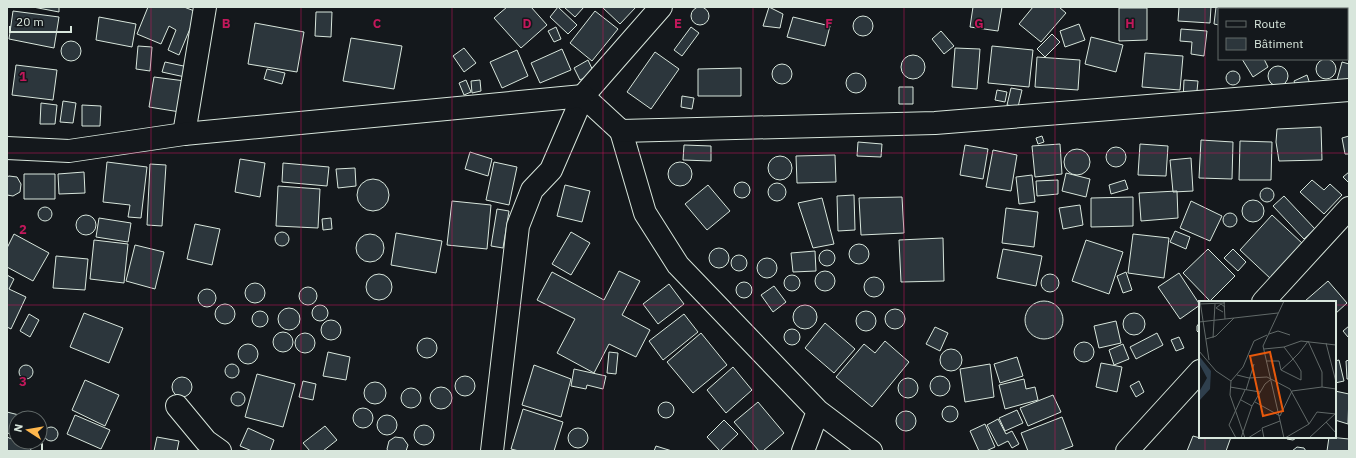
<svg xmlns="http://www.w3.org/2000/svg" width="1356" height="458" font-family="'IBM Plex Sans',sans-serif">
  <rect width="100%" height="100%" fill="#14181c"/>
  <path fill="#2c363c" stroke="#d8e6dc" d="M691 16a9 9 0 1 1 18 0a9 9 0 1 1-18 0Z
    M33,7h26v5z
    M148,7h36l13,5 -18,43 -11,-5 8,-20 -7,-4 -8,18 -24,-10z
    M507,7h24l16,18 -26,23 -27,-30z
    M558,7l19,18 -9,9 -18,-17z
    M564,7h20l-9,10z
    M602,7h34l-16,17z
    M769,7l14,7 -3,14 -17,-2z
    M973,7h29l-4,24 -28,-4z
    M1033,7h26l7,6 -25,29 -22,-18z
    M1179,7h32l-1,16 -32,-2z
    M1216,7h16v2h-13v16l-5,-1z
    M1119,8h28v32l-28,1z
    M13,11l46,6 -5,31 -45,-9z
    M595,11l23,18 -26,32 -22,-18z
    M316,12h16l-1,25 -16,-1z
    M853 26a10 10 0 1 1 20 0a10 10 0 1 1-20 0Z
    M99,17l37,7 -4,23 -36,-7z
    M793,17l37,9 -5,20 -38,-9z
    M255,23l49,9 -7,40 -49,-8z
    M1079,24l6,16 -20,7 -5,-16z
    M556,27l5,12 -7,3 -6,-11z
    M691,27l8,6 -17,23 -8,-6z
    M1181,29l26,2 -3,25 -13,-2 1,-12 -12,-1z
    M941,31l13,15 -10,8 -12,-15z
    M1052,34l8,8 -15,15 -8,-8z
    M1091,37l32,8 -7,27 -31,-8z
    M351,38l51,8 -8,43 -51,-8z
    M61 51a10 10 0 1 1 20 0a10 10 0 1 1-20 0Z
    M138,46l14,1 -2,24 -14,-2z
    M992,46l41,4 -4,37 -41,-4z
    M464,48l12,15 -12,9 -11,-16z
    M955,48l25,1 -3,40 -25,-2z
    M562,49l9,21 -31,13 -9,-20z
    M517,50l11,26 -26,12 -12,-26z
    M655,52l24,17 -28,40 -24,-17z
    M1145,53l38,3 -3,34 -38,-3z
    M901 67a12 12 0 1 1 24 0a12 12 0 1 1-24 0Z
    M1037,57l43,3 -2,30 -43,-3z
    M1316 69a10 10 0 1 1 20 0a10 10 0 1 1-20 0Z
    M1242,59h22l4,8 -15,10z
    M588,60l6,13 -14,7 -6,-12z
    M165,62l23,5 -3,10 -23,-5z
    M1342,62l7,2v20l-12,-4z
    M772 74a10 10 0 1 1 20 0a10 10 0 1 1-20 0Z
    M16,65l41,5 -4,30 -41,-5z
    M1268 76a10 10 0 1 1 20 0a10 10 0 1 1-20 0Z
    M741,68v28h-43v-27z
    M267,69l18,4 -3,11 -18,-5z
    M1226 78a7 7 0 1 1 14 0a7 7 0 1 1-14 0Z
    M846 83a10 10 0 1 1 20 0a10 10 0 1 1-20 0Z
    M1307,75l3,9 -13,5 -3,-8z
    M154,77l31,4 -5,31 -31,-5z
    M466,80l5,12 -7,3 -5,-12z
    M480,80l1,11 -9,2 -1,-12z
    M1184,80l14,1 -2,20 -13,-1z
    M899,87h14v17h-14z
    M1011,88l11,2 -4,17 -11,-2z
    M997,90l10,2 -2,10 -10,-2z
    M682,96l12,2 -2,11 -11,-2z
    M63,101l13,2 -3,20 -13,-1z
    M41,103l16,2 -2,19h-15z
    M82,105l19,1 -1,20h-18z
    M1321,127l1,33 -43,1 -3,-19 1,-13z
    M1042,136l2,6 -6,2 -2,-6z
    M1349,136v18h-4l-3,-16z
    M1201,140l32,2 -1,37 -33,-1z
    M1240,141l32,1 -1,38h-32z
    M858,142l24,2 -1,13 -24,-1z
    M1060,144l2,30 -27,3 -3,-31z
    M1140,144l28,2 -2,30 -28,-1z
    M684,145l27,1v15l-28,-1z
    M965,145l23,4 -5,30 -23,-4z
    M1106 157a10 10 0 1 1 20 0a10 10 0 1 1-20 0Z
    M1064 162a13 13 0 1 1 26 0a13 13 0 1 1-26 0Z
    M993,150l24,5 -6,36 -25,-4z
    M470,152l22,7 -4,17 -23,-7z
    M835,155l1,27 -39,1 -1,-27z
    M768 168a12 12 0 1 1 24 0a12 12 0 1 1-24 0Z
    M1191,158l2,33 -20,1 -3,-32z
    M240,159l25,4 -5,34 -25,-5z
    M668 174a12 12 0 1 1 24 0a12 12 0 1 1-24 0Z
    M107,162l40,5 -6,51 -13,-1 2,-12 -27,-3z
    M494,162l23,5 -8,38 -23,-5z
    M283,163l46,4 -2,19 -45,-4z
    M150,164l16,1 -4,61 -15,-1z
    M355,168l1,18 -18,2 -2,-19z
    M84,172l1,21 -26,1 -1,-20z
    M1349,172v9l-1,1 -5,-5z
    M1066,173l24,6 -4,18 -24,-6z
    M24,174h31v25h-31z
    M1032,175l3,27 -16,2 -3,-27z
    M9,176l8,1 4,7 -1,8 -7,4 -6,-1v-18z
    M357 195a16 16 0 1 1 32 0a16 16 0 1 1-32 0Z
    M1058,180v14l-21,2 -1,-15z
    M1125,180l3,9 -17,5 -2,-9z
    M1312,180l12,10 6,-6 12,11 -18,19 -24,-22z
    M734 190a8 8 0 1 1 16 0a8 8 0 1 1-16 0Z
    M768 192a9 9 0 1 1 18 0a9 9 0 1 1-18 0Z
    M565,185l25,6 -8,31 -25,-6z
    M708,185l22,26 -23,19 -22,-26z
    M278,186l42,3 -2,39 -42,-2z
    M1260 195a7 7 0 1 1 14 0a7 7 0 1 1-14 0Z
    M1177,191l1,27 -37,3 -2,-28z
    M854,195l1,35 -17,1 -1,-35z
    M1284,196l31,33 -11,10 -31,-33z
    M902,197l2,36 -43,2 -2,-37z
    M1133,197v29l-42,1v-29z
    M822,198l12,46 -21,4 -15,-45z
    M1242 211a11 11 0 1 1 22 0a11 11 0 1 1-22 0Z
    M452,201l39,4 -4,44 -40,-4z
    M1191,201l31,15 -12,25 -30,-13z
    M1080,205l3,20 -20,4 -4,-21z
    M38 214a7 7 0 1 1 14 0a7 7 0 1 1-14 0Z
    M1006,208l32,4 -4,35 -32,-4z
    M497,209l12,2 -6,37 -12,-2z
    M1223 220a7 7 0 1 1 14 0a7 7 0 1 1-14 0Z
    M1272,215l31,29 -32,35 -31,-29z
    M76 225a10 10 0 1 1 20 0a10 10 0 1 1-20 0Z
    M99,218l32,5 -3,19 -32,-5z
    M331,218l1,11 -9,1 -1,-11z
    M195,224l25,5 -8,36 -25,-6z
    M1175,231l15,6 -4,12 -16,-7z
    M275 239a7 7 0 1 1 14 0a7 7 0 1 1-14 0Z
    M571,232l19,11 -19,32 -19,-11z
    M396,233l46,8 -6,32 -45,-8z
    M14,234l35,19 -16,28 -26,-14v-19z
    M1133,234l36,4 -5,40 -36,-5z
    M356 248a14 14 0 1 1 28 0a14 14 0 1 1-28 0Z
    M943,238l1,43 -43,1 -2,-42z
    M94,240l34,4 -4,39 -34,-4z
    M1086,240l37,12 -14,42 -37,-13z
    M849 254a10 10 0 1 1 20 0a10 10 0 1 1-20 0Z
    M135,245l29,7 -9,37 -29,-8z
    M709 258a10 10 0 1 1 20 0a10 10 0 1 1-20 0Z
    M1003,249l39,7 -6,30 -39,-8z
    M1208,249l27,27 -25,25 -27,-28z
    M1233,249l13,13 -8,9 -14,-13z
    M819 258a8 8 0 1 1 16 0a8 8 0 1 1-16 0Z
    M815,251l1,20 -23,1 -2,-19z
    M731 263a8 8 0 1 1 16 0a8 8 0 1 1-16 0Z
    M56,256l32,3 -3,31 -32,-2z
    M757 268a10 10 0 1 1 20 0a10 10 0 1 1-20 0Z
    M619,271l21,10 -18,34 28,15 -14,27 -27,-13 -15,29 -37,-20 18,-34 -38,-19 15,-28 52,28z
    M815 281a10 10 0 1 1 20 0a10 10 0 1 1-20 0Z
    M1126,272l6,18 -9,3 -6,-17z
    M1179,273l21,32 -20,14 -22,-32z
    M1041 283a9 9 0 1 1 18 0a9 9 0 1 1-18 0Z
    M366 287a13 13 0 1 1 26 0a13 13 0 1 1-26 0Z
    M784 283a8 8 0 1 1 16 0a8 8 0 1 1-16 0Z
    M7,275l7,4 -5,10 17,8 -15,32 -4,-2z
    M864 287a10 10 0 1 1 20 0a10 10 0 1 1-20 0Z
    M1328,281l19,22 -12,11v-12l-30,-1z
    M736 290a8 8 0 1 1 16 0a8 8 0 1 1-16 0Z
    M245 293a10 10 0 1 1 20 0a10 10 0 1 1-20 0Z
    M669,284l15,20 -26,20 -15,-20z
    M774,286l12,16 -13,10 -12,-17z
    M299 296a9 9 0 1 1 18 0a9 9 0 1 1-18 0Z
    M198 298a9 9 0 1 1 18 0a9 9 0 1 1-18 0Z
    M1025 320a19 19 0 1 1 38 0a19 19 0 1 1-38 0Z
    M215 314a10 10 0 1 1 20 0a10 10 0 1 1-20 0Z
    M793 317a12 12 0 1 1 24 0a12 12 0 1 1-24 0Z
    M312 313a8 8 0 1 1 16 0a8 8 0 1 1-16 0Z
    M278 319a11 11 0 1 1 22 0a11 11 0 1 1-22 0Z
    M885 319a10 10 0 1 1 20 0a10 10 0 1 1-20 0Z
    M252 319a8 8 0 1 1 16 0a8 8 0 1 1-16 0Z
    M856 321a10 10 0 1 1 20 0a10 10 0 1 1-20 0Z
    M84,313l39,15 -14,35 -39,-16z
    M1123 324a11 11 0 1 1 22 0a11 11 0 1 1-22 0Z
    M29,314l10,6 -9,17 -10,-6z
    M684,314l14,18 -35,28 -14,-19z
    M321 330a10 10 0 1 1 20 0a10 10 0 1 1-20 0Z
    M1116,321l5,22 -22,5 -5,-22z
    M1200,322v12l-3,-3v-5z
    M825,323l30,26 -21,24 -29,-25z
    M1349,326v10l-1,1 -5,-6z
    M935,327l13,6 -8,18 -14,-7z
    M784 337a8 8 0 1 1 16 0a8 8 0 1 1-16 0Z
    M273 342a10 10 0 1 1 20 0a10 10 0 1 1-20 0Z
    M701,333l26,32 -34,28 -26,-31z
    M1157,333l6,12 -27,14 -6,-12z
    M295 343a10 10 0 1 1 20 0a10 10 0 1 1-20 0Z
    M1179,337l5,11 -8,3 -5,-11z
    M417 348a10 10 0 1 1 20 0a10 10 0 1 1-20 0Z
    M885,341l24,21 -37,45 -36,-30 28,-33 11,9z
    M1074 352a10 10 0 1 1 20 0a10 10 0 1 1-20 0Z
    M1123,344l6,15 -15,6 -5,-15z
    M238 354a10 10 0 1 1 20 0a10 10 0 1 1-20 0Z
    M940 360a11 11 0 1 1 22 0a11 11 0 1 1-22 0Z
    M328,352l22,5 -4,23 -23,-4z
    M609,352l9,1 -2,21 -9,-1z
    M1017,357l6,19 -23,7 -6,-19z
    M1339,360l5,21 -9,2v-22z
    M1349,360v19h-2l-1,-18z
    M1101,363l21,4 -5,25 -21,-5z
    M225 371a7 7 0 1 1 14 0a7 7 0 1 1-14 0Z
    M990,364l4,33 -29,5 -5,-33z
    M19 372a7 7 0 1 1 14 0a7 7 0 1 1-14 0Z
    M534,365l37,14 -10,38 -39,-12z
    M733,367l19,23 -26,23 -19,-23z
    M574,369l32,7 -3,13 -16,-4 -1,4 -15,-3z
    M257,374l38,10 -12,43 -38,-10z
    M930 386a10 10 0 1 1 20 0a10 10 0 1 1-20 0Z
    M455 386a10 10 0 1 1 20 0a10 10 0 1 1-20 0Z
    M172 387a10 10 0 1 1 20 0a10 10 0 1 1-20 0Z
    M898 388a10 10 0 1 1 20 0a10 10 0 1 1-20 0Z
    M1024,379l2,10 9,-2 3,13 -33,9 -6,-24z
    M85,380l34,15 -14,31 -33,-16z
    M303,381l13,3 -3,16 -14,-3z
    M1139,381l5,11 -8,5 -6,-11z
    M364 393a11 11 0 1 1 22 0a11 11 0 1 1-22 0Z
    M430 398a11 11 0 1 1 22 0a11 11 0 1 1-22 0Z
    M401 398a10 10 0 1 1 20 0a10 10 0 1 1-20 0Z
    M1335,391l14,3 -1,30 -13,-4z
    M231 399a7 7 0 1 1 14 0a7 7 0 1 1-14 0Z
    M1053,395l8,17 -33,14 -8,-18z
    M758,402l26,31 -21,18h-4l-25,-29z
    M658 410a8 8 0 1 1 16 0a8 8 0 1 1-16 0Z
    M942 414a8 8 0 1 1 16 0a8 8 0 1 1-16 0Z
    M353 418a10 10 0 1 1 20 0a10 10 0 1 1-20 0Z
    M523,409l40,13 -9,29h-35l-8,-2z
    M1017,410l6,13 -18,8 -6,-13z
    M896 421a10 10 0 1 1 20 0a10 10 0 1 1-20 0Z
    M7,412l24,6h-15v17l-9,-2z
    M75,415l35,15 -9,19 -34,-15z
    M377 425a10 10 0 1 1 20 0a10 10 0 1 1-20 0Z
    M1062,417l11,29 -14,5h-31l-7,-18z
    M998,419l8,15 6,-3 7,13 -7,4 -4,-7 -10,5 -11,-21z
    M724,420l14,14 -18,17 -13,-14z
    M985,424l10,23 -9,4h-7l-9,-20z
    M414 435a10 10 0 1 1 20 0a10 10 0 1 1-20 0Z
    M325,426l12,14 -14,11h-13l-7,-8z
    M44 434a7 7 0 1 1 14 0a7 7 0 1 1-14 0Z
    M248,428l26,12 -4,11h-18l-12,-5z
    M568 438a10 10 0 1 1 20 0a10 10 0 1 1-20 0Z
    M1193,436l7,2v-1h31l-5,14h-39z
    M7,437l9,4v1h3l13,5 -2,4h-23z
    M157,437l22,4 -2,10h-23z
    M395,437l8,1 5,7 -2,6h-18l-1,-2 2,-8z
    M1285,437h13l-5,3 -6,-1z
    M1329,437l20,2v12h-22z
    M656,446l16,5h-18z
    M1297,447l7,1 2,3h-14z"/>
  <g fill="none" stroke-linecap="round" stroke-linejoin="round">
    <g stroke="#d8e6dc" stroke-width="24">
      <path id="minor" d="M1313,7l3,2
        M1347,30l2,2
        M621,131l24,82 33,52 140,146 53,40
        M184,134l21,-127
        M1263,302l86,-94
        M177,406l29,35 14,10
        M492,451l26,-225 14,-36 19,-20 32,-74 78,-89
        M803,451l15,-40
        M1127,451l73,-80"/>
    </g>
    <g stroke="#d8e6dc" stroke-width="24">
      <path id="major" d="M7,148l62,3 115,-17 399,-38 38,35 314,-8 414,-33"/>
    </g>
    <use href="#minor" stroke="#14181c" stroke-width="22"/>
    <use href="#major" stroke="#14181c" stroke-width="22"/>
    <path stroke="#d8e6dc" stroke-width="2" d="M42,451v-7"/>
  </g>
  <path fill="none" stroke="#c2185b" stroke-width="1" stroke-opacity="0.55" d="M151,7v444M301,7v444M452,7v444M603,7v444M753,7v444M904,7v444M1055,7v444M1205,7v295M7,153h1342M7,305h1193M1335,305h14M1205,437v14"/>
  <g transform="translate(1199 301)">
    <rect width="137" height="137" fill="#14181c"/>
    <path d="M0,55l12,15 -1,18 -11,12v-9l8,-14 -8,-15z" fill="#2f3f4d"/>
    <path fill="none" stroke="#626a69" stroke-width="1" d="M1,0l9,59M25,0l1,18M0,3l26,-1M24,11l-7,-4 5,-4 4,3M0,21l79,-9M70,33l9,-3 12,4M14,37l2,-34M7,38l10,-3 18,-18M127,42l10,39M85,46l12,16 5,8v9l-20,-10 10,-9 8,-8 7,-9 2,-3 14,31v15M65,48l20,-2 17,-6 35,4M0,50l17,20 15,10M67,60h13l2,9M38,74l12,3 18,-1 23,12 19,35M31,86l30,5M47,89l8,-26M42,99l11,6M56,101l25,14 12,-25 30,-4 14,2M127,121l10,11M37,137l-7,-13 16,-35M42,137l11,-32 13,-22 5,-4M46,137l-15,-43 1,-14 12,-14 11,-26 13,-6M49,137l13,-8M65,137l-2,-10 18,-7M85,137l-21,-92 21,-45M86,137l24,-14 8,-12 19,2M110,137l27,-25"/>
    <path fill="#e8590c" fill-opacity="0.15" stroke="#e8590c" stroke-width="2" d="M71,51l13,59 -20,5 -13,-60z"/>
    <rect width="137" height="137" fill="none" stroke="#d8e6dc" stroke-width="2"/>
  </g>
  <g font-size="13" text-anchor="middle" font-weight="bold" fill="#c2185b" stroke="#14181c" stroke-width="3" stroke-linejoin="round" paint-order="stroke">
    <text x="226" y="28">B</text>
    <text x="377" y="28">C</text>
    <text x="527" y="28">D</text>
    <text x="678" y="28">E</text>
    <text x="829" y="28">F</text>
    <text x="979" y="28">G</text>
    <text x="1130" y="28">H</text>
    <text x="23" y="81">1</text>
    <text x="23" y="234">2</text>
    <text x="23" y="386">3</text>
  </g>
  <rect width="1356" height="458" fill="none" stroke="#d8e6dc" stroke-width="16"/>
  <rect x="1218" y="8" width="130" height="52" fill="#14181c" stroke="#626a69"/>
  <rect x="1226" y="21" width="20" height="6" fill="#14181c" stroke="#626a69"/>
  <text x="1254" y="28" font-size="12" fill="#d8e6dc">Route</text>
  <rect x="1226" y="38" width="20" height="12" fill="#2c363c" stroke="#626a69"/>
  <text x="1254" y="48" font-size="12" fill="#d8e6dc">Bâtiment</text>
  <g transform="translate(28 430) rotate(282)"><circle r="19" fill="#14181c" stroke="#626a69"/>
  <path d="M0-3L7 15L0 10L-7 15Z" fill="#ffb74d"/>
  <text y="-6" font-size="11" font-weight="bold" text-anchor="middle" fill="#d8e6dc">N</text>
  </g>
  <path d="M10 26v6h61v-6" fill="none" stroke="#d8e6dc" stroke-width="2"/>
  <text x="16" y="26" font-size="12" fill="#d8e6dc" stroke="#14181c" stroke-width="3" paint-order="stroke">20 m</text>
</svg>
